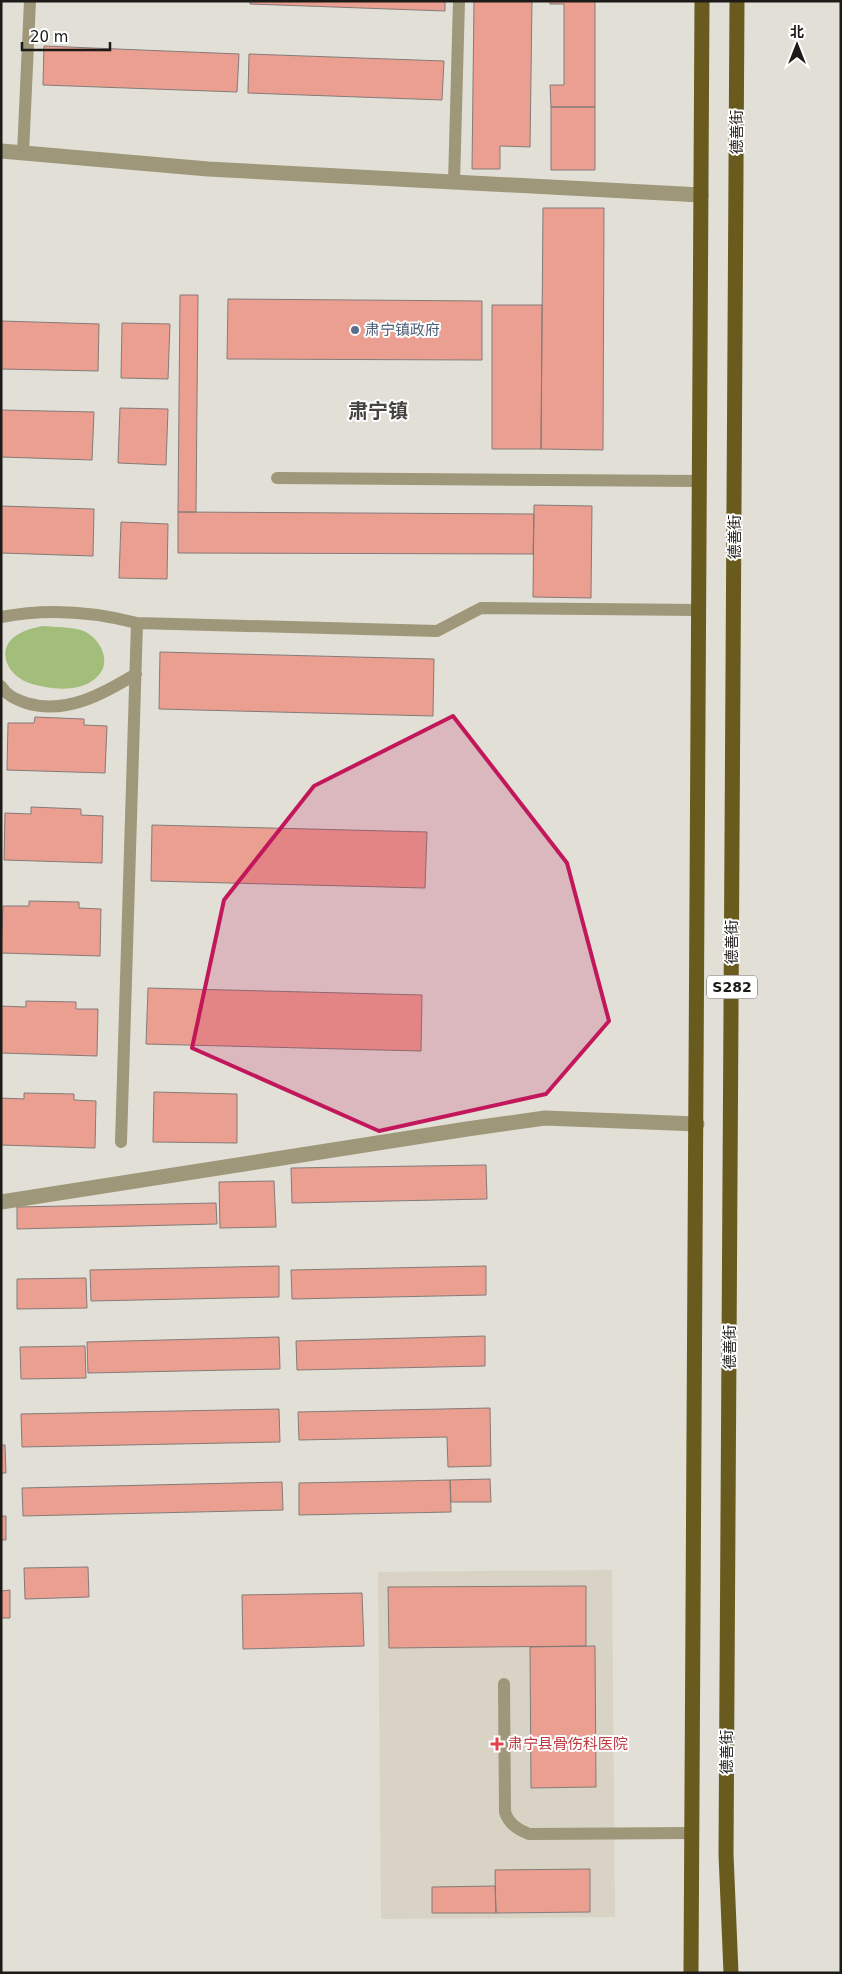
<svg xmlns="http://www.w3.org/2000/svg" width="842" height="1974" font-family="'DejaVu Sans','Noto Sans SC',sans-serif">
  <rect width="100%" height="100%" fill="#e2dfd7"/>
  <path fill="#d8d3c4" d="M612,1570l3,347 -234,2 -3,-347z"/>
  <path fill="#a3bd7b" d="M43,626c13,1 26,1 38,4 18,6 32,31 17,46 -16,17 -46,14 -66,8 -11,-3 -23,-12 -26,-24 -5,-23 20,-31 37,-34z"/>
  <path fill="#eb9f90" stroke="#847b79" d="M250,1h195v10l-195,-7z
    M474,1h58l-2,146 -30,-1v23h-28z
    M550,1h45v106h-44l-1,-22h14v-81h-14z
    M44,46l195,8 -2,38 -194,-7z
    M249,54l195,7 -2,39 -194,-7z
    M551,107h44v63h-44z
    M543,208h61l-1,242 -62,-1z
    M180,295h18l-2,217h-18z
    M228,299l254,2v59l-255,-1z
    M492,305h50l-1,144h-49z
    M1,321l98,3 -1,47 -97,-2z
    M122,323l48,1 -2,55 -47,-1z
    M120,408l48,1 -2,56 -48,-2z
    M1,410l93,2 -2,48 -91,-3z
    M534,505l58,1 -1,92 -58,-1z
    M1,506l93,3 -1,47 -92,-3z
    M178,512l356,2 -1,40 -355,-1z
    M121,522l47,2 -1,55 -48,-1z
    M160,652l274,7 -1,57 -274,-7z
    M35,717l49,2v6l23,1 -2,47 -98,-3 1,-47h26z
    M31,807l50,2v6l22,1 -1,47 -98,-3 1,-47 26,1z
    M152,825l275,7 -2,56 -274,-7z
    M29,901l50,1v6l22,1 -1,47 -99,-3 2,-47h26z
    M148,988l274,7 -1,56 -275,-7z
    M26,1001l50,1v7h22l-1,47 -96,-3v-47l25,1z
    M154,1092l83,2v49l-84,-1z
    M24,1093l50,1v6l22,1 -1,47 -94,-3v-47l23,1z
    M486,1165l1,34 -195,4 -1,-35z
    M274,1181l2,46 -56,1 -1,-46z
    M216,1203l1,21 -200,5v-22z
    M279,1266v31l-188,4 -1,-31z
    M486,1266v29l-194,4 -1,-29z
    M86,1278l1,30 -70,1v-30z
    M485,1336v30l-188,4 -1,-29z
    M279,1337l1,32 -192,4 -1,-31z
    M85,1346l1,32 -65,1 -1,-32z
    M490,1408l1,58 -43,1 -1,-30 -148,3 -1,-28z
    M279,1409l1,33 -258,5 -1,-33z
    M1,1445h4l1,28h-5z
    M490,1479l1,23h-40l-1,-22z
    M450,1480l1,32 -152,3v-32z
    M282,1482l1,28 -260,6 -1,-28z
    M1,1516h5v24h-5z
    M88,1567l1,30 -64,2 -1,-31z
    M586,1586v60l-197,2 -1,-61z
    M10,1590v28h-9v-27z
    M362,1593l2,53 -121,3 -1,-54z
    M595,1646l1,141 -65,1 -1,-141z
    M590,1869v43l-94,1 -1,-43z
    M495,1886l1,27h-64v-26z"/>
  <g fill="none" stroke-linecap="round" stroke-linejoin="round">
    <path stroke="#9f9779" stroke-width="12" d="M23,153l7,-152
      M454,183l5,-182
      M277,478l423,3
      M1,617c47,-9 90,-6 136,6l300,8 44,-23 218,2
      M1,686c6,10 15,13 25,17 40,12 77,-9 110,-29
      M121,1142l16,-519
      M504,1684l1,128c4,12 12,17 24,22l163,-1"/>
    <path stroke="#9f9779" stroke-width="15" d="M1,151l207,18 493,26
      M1,1202l466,-73 78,-11 152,6"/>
    <path stroke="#695a1e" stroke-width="15" d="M691,1973l11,-1972
      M731,1973l-5,-119 11,-1853"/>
  </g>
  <path fill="#c2185b" fill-opacity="0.2" stroke="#c2185b" stroke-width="4" stroke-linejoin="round" d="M453,716l114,147 42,158 -63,73 -167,37 -187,-83 32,-148 90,-114z"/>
  <circle fill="#5c6f8a" stroke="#fff" stroke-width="2" cx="355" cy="330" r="5"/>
  <path fill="#e0444e" stroke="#fff" stroke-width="2" d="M494.5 1736.5h5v5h5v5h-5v5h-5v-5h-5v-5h5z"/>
  <g text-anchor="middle" stroke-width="4" stroke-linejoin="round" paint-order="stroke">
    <rect fill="#fff" stroke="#605f5d" stroke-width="1" x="707" y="975.5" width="50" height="23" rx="4"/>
    <g font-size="14" font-weight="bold" fill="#1c1b18">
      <text x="732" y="992">S282</text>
    </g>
    <g font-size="15" fill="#1c1b18" stroke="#fff">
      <text transform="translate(737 132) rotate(-90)" y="5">德善街</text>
      <text transform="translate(735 537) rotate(-90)" y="5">德善街</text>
      <text transform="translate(732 942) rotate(-90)" y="5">德善街</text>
      <text transform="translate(730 1347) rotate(-90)" y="5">德善街</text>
      <text transform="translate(727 1752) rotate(-90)" y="5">德善街</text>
    </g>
    <g font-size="15" fill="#4e5e75" stroke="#fff" text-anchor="start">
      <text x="365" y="335">肃宁镇政府</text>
    </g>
    <g font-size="15" fill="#be3a42" stroke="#fff" text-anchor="start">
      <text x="508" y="1749">肃宁县骨伤科医院</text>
    </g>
    <g font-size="20" font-weight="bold" fill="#46443e" stroke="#fff">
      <text x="378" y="418">肃宁镇</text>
    </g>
  </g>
  <rect width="842" height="1974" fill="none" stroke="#1c1b18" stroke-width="5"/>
  <g transform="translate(797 45)" stroke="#ffffff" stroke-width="4" paint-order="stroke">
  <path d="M0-4L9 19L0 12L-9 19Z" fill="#1c1b18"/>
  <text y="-8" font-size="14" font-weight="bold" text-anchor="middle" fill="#1c1b18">北</text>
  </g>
  <path d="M22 42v8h88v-8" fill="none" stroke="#1c1b18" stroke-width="2.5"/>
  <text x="30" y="42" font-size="15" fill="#1c1b18" stroke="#ffffff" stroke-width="4" paint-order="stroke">20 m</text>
</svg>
